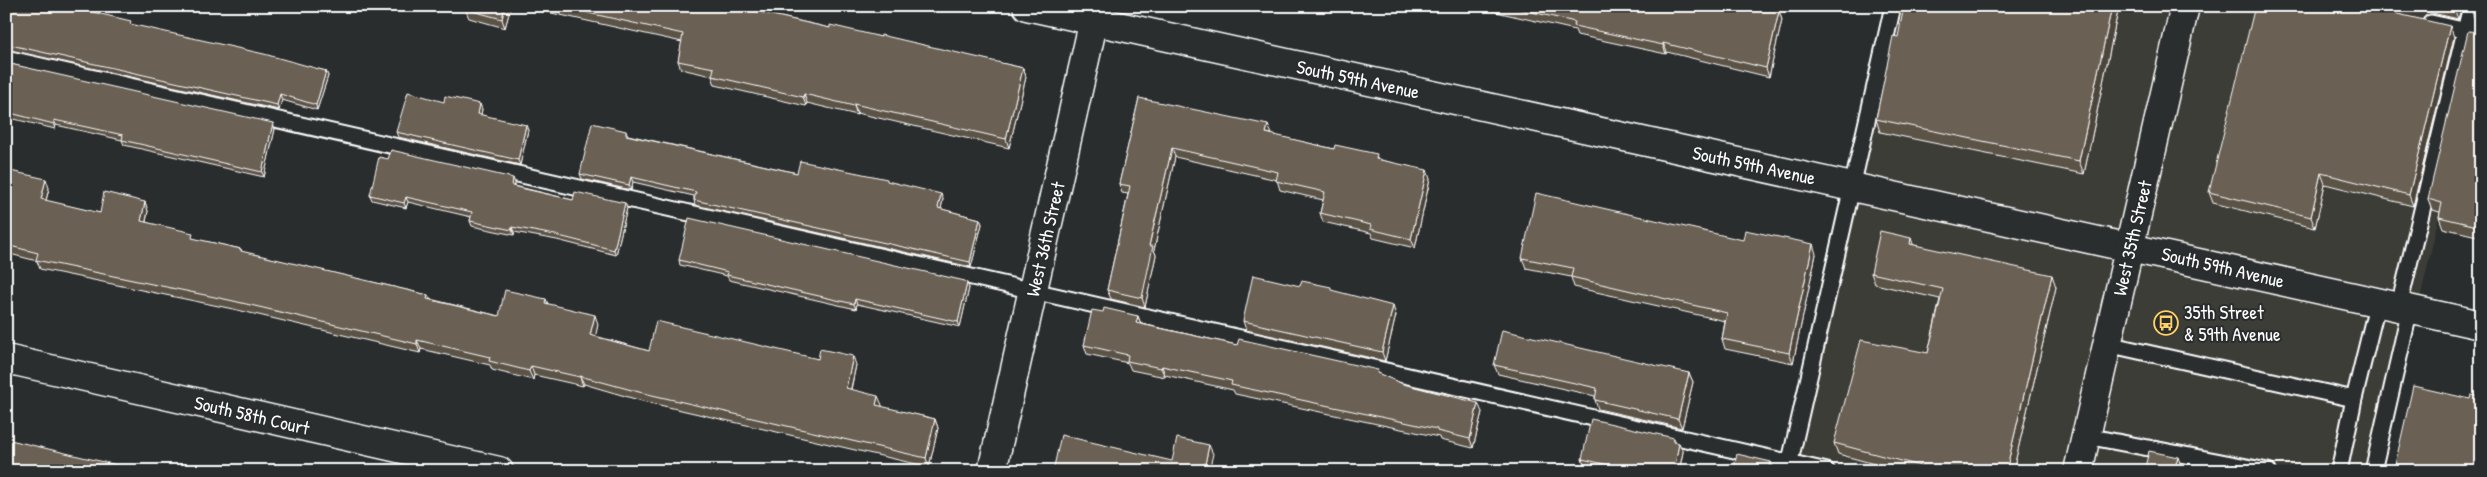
<svg xmlns="http://www.w3.org/2000/svg" width="2487" height="477" font-family="'Patrick Hand',sans-serif">
  <rect width="100%" height="100%" fill="#2a2d2e"/>
  <filter id="ink" filterUnits="userSpaceOnUse"><feTurbulence type="fractalNoise" baseFrequency=".02" numOctaves="2"/><feDisplacementMap in="SourceGraphic" scale="10" xChannelSelector="R" yChannelSelector="G"/><feConvolveMatrix kernelMatrix="1 2 1 2 8 2 1 2 1" color-interpolation-filters="sRGB"/></filter>
  <g filter="url(#ink)">
    <path fill="#3e3d39" d="M1899,6h582v24l-100,441h-587z"/>
    <g fill="none" stroke-linecap="round" stroke-linejoin="round">
      <g stroke="#fff" stroke-width="19">
        <path id="lane" d="M2431,23l50,11
          M6,58l1821,413
          M2399,306l72,-300
          M2107,344l247,55 -15,72
          M2354,399l24,-98
          M2086,436l182,35
          M1788,470l105,-464
          M2373,471l37,-162"/>
      </g>
      <g stroke="#fff" stroke-width="31">
        <path id="street" d="M1027,6l1454,319
          M6,359l493,112
          M992,471l105,-465"/>
      </g>
      <g stroke="#fff" stroke-width="31">
        <path id="secondary" d="M2078,471l107,-465"/>
      </g>
      <use href="#lane" stroke="#2a2d2e" stroke-width="15"/>
      <use href="#street" stroke="#2a2d2e" stroke-width="28"/>
      <use href="#secondary" stroke="#2a2d2e" stroke-width="28"/>
    </g>
    <path fill="#5c5347" stroke="#fff" d="M6,6l126,19 194,46 2,5 -11,34 -35,-10 -3,10 -273,-61z
      M511,6l-6,22 -36,-10 -4,-9z
      M520,6h212l98,22 51,9 142,31 3,9 -17,71 -152,-35v2l-50,-12 -1,3 -91,-21 -3,-9 -31,-7 -3,-8 4,-19z
      M1449,6h18l-1,4z
      M1470,6h287l22,5 3,9 -13,57 -102,-25 -1,2 -89,-19 -2,-5z
      M2119,6l-35,168 -204,-42 -4,-13 22,-82z
      M2403,6h59l-4,13z
      M2481,6v19l-5,-2 -4,-11z
      M2481,31v206l-38,-9 -4,-11 1,-5 -8,-2 -4,-11z
      M2454,37l-41,169 -88,-22 -10,44 -102,-25 -4,-11z
      M6,63l269,66 -11,48 -140,-32 -2,-5 -66,-15 -1,4 -49,-12z
      M1139,98l133,37 107,24 51,20 -15,69 -42,-10 -2,-5 -48,-11 -3,-9 3,-13 -43,-10 -3,-10 -102,-23 -21,93 2,5 -11,52 -34,-8 -4,-9 21,-96 -6,-1 -3,-9z
      M444,102l38,7 -1,6 47,15 -8,35 -122,-28 -2,-5z
      M626,131l2,4 169,38 91,9 55,17 -2,10 39,10 2,5 -11,43 -276,-62 -1,-5v-4l-61,-14 -2,8 -49,-11 -2,-5z
      M388,159l127,24v3l58,14 52,3 2,5 -11,47 -59,-15 -43,-8v3l-42,-9 -2,-5 1,-4 -63,-15 -2,6 -34,-8 -2,-5z
      M6,170l43,18 -3,13 54,12 45,-11 3,9 -2,11 49,17 46,10 1,3 186,43 2,4 69,17 47,-17 2,5 50,20 -3,12 54,15 169,8 38,6 -5,25 31,15 -1,2 54,12 3,9 -9,39 -287,-66 -58,-17 -1,2 -49,-11 -1,5 -41,-10 -2,-5 -69,-16 -1,4 -187,-44 -193,-40 -3,-8 -31,-8z
      M1914,245l142,42 -43,184h-113l-62,-17 -4,-11 94,-90 12,-54 -65,-15 -4,-11z
      M1816,254l-23,109 -68,-14 -3,-10 3,-18 -151,-34 -3,-10 -45,-9 -4,-10z
      M679,260l288,23 2,5 -9,39 -103,-23 -1,5 -127,-29 -2,-4 -47,-11z
      M1300,286l33,5 63,24 -11,46 -139,-31 -3,-9z
      M1103,312l35,4 3,8 96,21 142,29 24,10 79,28 -9,36 -33,-8 -1,-3 -204,-43 -2,-4 -68,-15v2l-34,-7 -3,-7 -41,-9 -3,-9z
      M1494,365l195,8 4,9 -11,46 -84,-19 -3,-9v-4l-97,-22z
      M1674,438l2,4 3,1 4,9 -4,19h-82l-12,-3 -3,-9z"/>
    <path fill="#4b443a" stroke="#fff" d="M505,6h6l-6,22 -3,-9z
      M2112,6h7l-35,168 -5,-13z
      M2455,6h7l-4,13 -4,-11z
      M1779,11l3,9 -13,57 -3,-9z
      M2450,26l4,11 -41,169 -4,-11z
      M1663,43l4,9 -1,2 -3,-9z
      M1023,68l3,9 -17,71 -3,-9z
      M326,71l2,5 -11,34 -1,-5z
      M280,94l2,6 -3,10 -2,-5z
      M804,94l3,9 -1,3 -3,-9z
      M480,104l2,5 -2,10 -2,-5z
      M854,104l3,9v2l-3,-9z
      M54,120l2,5 -1,4 -1,-5z
      M273,123l2,6 -11,48 -2,-5z
      M526,125l2,5 -8,35 -2,-5z
      M1268,125l4,9 -6,-1z
      M1172,148l3,9 -21,93 2,5 -11,52 -3,-9 7,-52z
      M1427,170l3,9 -15,69 -4,-9z
      M2321,173l4,11 -10,44 -4,-11z
      M631,177l2,5 -2,8 -2,-5z
      M513,178l2,5 -1,8 -2,-5z
      M46,179l3,9 -5,20 -3,-9z
      M941,194l2,5 -3,14 -2,-5z
      M406,197l2,5 -2,6 -2,-5z
      M145,202l3,9 -4,19 -3,-9z
      M625,203l2,5 -11,47 -2,-5z
      M980,219l2,5 -11,43 -1,-5z
      M512,227l2,5v3l-2,-5z
      M1911,238l4,12 -5,-6z
      M1813,244l3,10 -23,109 -4,-10z
      M2052,275l4,12 -43,184h-7z
      M967,283l2,5 -9,39 -2,-5z
      M855,299l2,5 -1,5 -2,-5z
      M1393,306l3,9 -11,46 -3,-9z
      M595,315l3,9 -4,20 -4,-9z
      M1138,316l3,9 -5,-2z
      M417,340l4,9 -1,4 -3,-9z
      M853,356l3,9 -7,32 -3,-9z
      M531,366l3,9 -1,5 -4,-9z
      M1162,366l3,9v2l-4,-9z
      M1689,373l4,9 -11,46 -4,-9z
      M580,376l4,8 -1,2 -3,-9z
      M878,396l4,9 -2,9 -4,-9z
      M1478,403l4,9 -9,36 -3,-9z
      M935,419l3,9 -9,39 -3,-9z
      M1679,443l4,9 -4,19h-5z
      M1209,445l4,9 -4,17 -5,-2z
      M2178,457l4,12 -1,2h-7z
      M1771,462l4,9h-6z"/>
    <path fill="#6b6153" stroke="#fff" d="M6,6h37l11,3 1,-3h12l64,15 -1,3 134,30 62,17 -10,34 -36,-11 -3,11 -271,-61z
      M466,6h39l-3,13 -37,-10z
      M557,6h175l98,22v-3l51,12v-2l142,33 -17,71 -152,-35v2l-50,-12 -1,3 -91,-21 2,-8 -36,-7 5,-27z
      M1506,6h251l22,5 -13,57 -103,-25v2l-89,-19 1,-4z
      M1904,6h208l-33,155 -203,-42 17,-83 5,1z
      M2255,6h108l87,20 -41,169 -88,-22 -10,44 -102,-25z
      M2446,6h9l-1,2z
      M2474,6h7v9l-9,-3z
      M2468,31l12,1 1,-1v196l-42,-10 3,-14 -14,-4z
      M6,63l267,60 -11,49 -140,-32 1,-5 -69,-15v4l-48,-12z
      M408,92l36,10 1,-6 35,8 -2,10 48,11 -8,35 -122,-28z
      M1139,98l129,27 -2,8 68,16 1,-4 42,9 -1,5 51,11 -16,69 -41,-10 1,-4 -51,-12 5,-21 -49,-11 2,-9 -106,-24 -23,98h4l-11,52 -35,-8 23,-104 -11,-2z
      M592,123l34,8v4l171,38 3,-12 87,18v2l54,13 -3,14 42,11 -10,43 -276,-62 2,-8 -65,-15 -2,8 -49,-11z
      M391,150l122,28 -1,8 61,14 2,-8 50,11 -11,47 -59,-15 -43,-8v3l-42,-9 2,-9 -66,-15 -2,6 -34,-8 9,-38 9,2z
      M6,170l40,9 -5,20 59,14 4,-21 41,10 -4,19 52,12 -1,5 49,11v2l187,44 -1,4 72,17 6,-26 41,9 -1,4 50,12 -5,20 59,16 7,-30 162,38 2,-10 33,7 -7,32 32,8 -2,9 59,14 -9,39 -287,-66 -59,-16v1l-49,-11 -2,5 -40,-10 1,-4 -73,-17v4l-188,-44 -193,-40 2,-7 -32,-8z
      M1536,193l207,47 2,-10 68,14 -24,109 -67,-14 5,-26 -156,-36 2,-9 -51,-10z
      M689,218l276,63 2,2 -9,39 -103,-23 -1,5 -127,-29 1,-3 -49,-12z
      M1880,231l31,7 -1,6 142,31 -46,196h-67l-105,-28 27,-103 67,13 15,-64 -72,-16z
      M1253,275l47,11 2,-5 29,6v3l62,16 -11,46 -139,-31z
      M1104,308l34,8 -2,7 101,22 2,-6 139,31 -1,3 26,11 75,19 -8,36 -33,-8v-2l-206,-44 1,-4 -70,-15 -1,2 -34,-7 1,-6 -44,-10 8,-35 11,2z
      M1502,330l187,43 -11,46 -83,-19 2,-12 -103,-23z
      M2413,386l57,13 1,-4 10,2v74h-78l-9,-2z
      M1591,419l83,19 -1,4 6,1 -5,28h-39l-53,-12z
      M1061,435l111,26 5,-23 32,7 -5,24 6,2h-157z
      M6,439l136,32h-136z
      M2149,451l29,6 -4,14h-30z
      M1737,454l34,8 -2,9h-36z
      M1314,469l8,2h-8z"/>
  </g>
  <defs>
    <g id="bus-ring" transform="scale(1.25)"><circle r="9.5" fill="#2a2d2e" stroke="#ffd166" stroke-width="1.5"/><path d="M-5-6H5V4H4V6H2V4H-2V6H-4V4H-5ZM-3.5-4V0h7V-4ZM-3.5 1.2v1.5H-2V1.2ZM2 1.2v1.5H3.5V1.2Z" fill="#ffd166"/></g>
  </defs>
  <g fill-rule="evenodd">
    <use href="#bus-ring" x="2166" y="323"/>
  </g>
  <g text-anchor="middle" stroke-width="4" stroke-linejoin="round" paint-order="stroke">
    <g font-size="19" fill="#fff" stroke="#2a2d2e">
      <text transform="translate(1358 79) rotate(12)" y="7">South 59th Avenue</text>
      <text transform="translate(1754 165) rotate(12)" y="7">South 59th Avenue</text>
      <text transform="translate(2132 238) rotate(-77)" y="7">West 35th Street</text>
      <text transform="translate(1045 239) rotate(-77)" y="7">West 36th Street</text>
      <text transform="translate(2223 267) rotate(13)" y="7">South 59th Avenue</text>
      <text transform="translate(252 415) rotate(13)" y="7">South 58th Court</text>
    </g>
    <g font-size="19" fill="#fff" stroke="#2a2d2e" text-anchor="start">
      <text x="2184" y="319">35th Street<tspan x="2184" dy="22">&amp; 59th Avenue</tspan></text>
    </g>
  </g>
  <rect width="2487" height="477" fill="none" stroke="#2a2d2e" stroke-width="25"/>
  <rect x="12" y="12" width="2462" height="452" fill="none" stroke="#fff" stroke-width="2" filter="url(#ink)"/>
</svg>
